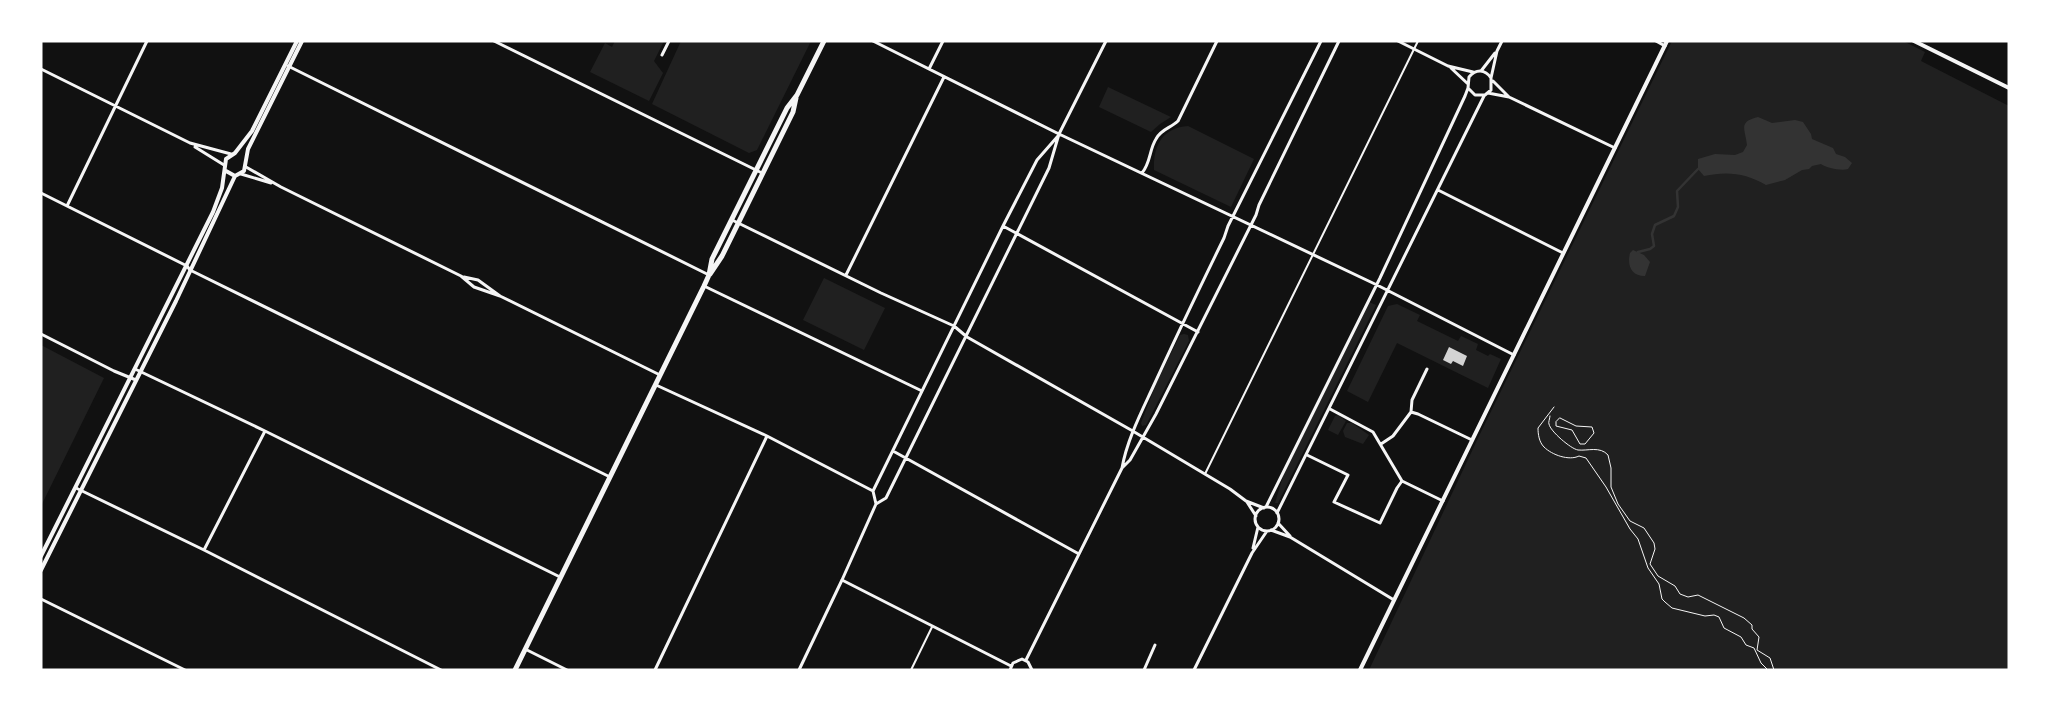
<svg xmlns="http://www.w3.org/2000/svg" width="2050" height="711" font-family="'Golos Text',sans-serif">
  <rect width="100%" height="100%" fill="#111"/>
  <path fill="#202020" d="M615,41h49l-10,20 9,12 -14,28 -59,-29 15,-29 7,4z
    M681,41h130l-54,109 -8,3 -97,-49z
    M1672,41h231l22,11 -4,9 88,45v564h-640l111,-236z
    M1108,87l63,30 -11,7 -9,8 -52,-25z
    M1188,126l66,33 -23,48 -77,-37c-1,-24 8,-42 34,-44z
    M824,278l61,30 -21,42 -61,-30z
    M1369,302l7,3 -98,198h-3l9,-30z
    M1397,304l23,11 -3,6 41,20 3,-5 17,8 -2,6 12,6 2,-2 11,5 -13,29 -91,-45 -29,59 -21,-11 41,-85z
    M1184,334l4,1 1,6 -43,84 -4,1 -1,-3 15,-39 24,-49z
    M41,345l63,33 -63,128z
    M1338,415l8,6 -8,14 -10,-5 7,-14z
    M1347,423h5l17,12 -6,9 -18,-7 -2,-6z"/>
  <path fill="#333" d="M1758,117l14,6 23,-3 8,2 8,12 1,5 21,9 3,6 9,3 7,6 -4,6c-7,2 -21,-1 -27,-5l-9,2 -3,3 -7,1 -17,10 -19,5c-20,-12 -39,-14 -62,-9l-6,-7v-10l17,-5 20,1 8,-3 4,-7c-2,-17 -9,-23 11,-28z
    M1633,250l11,5 6,7 -5,14c-14,0 -18,-11 -15,-23z"/>
  <g fill="none" stroke-linecap="round" stroke-linejoin="round">
    <path stroke="#333" stroke-width="2.5" d="M1638,252l12,-3 4,-3 -2,-12 3,-9 19,-9 4,-9 -1,-16 21,-22"/>
  </g>
  <path fill="#d3d3d3" d="M1449,347l18,9 -4,10 -10,-5 -2,3 -8,-4z"/>
  <g fill="none" stroke-linecap="round" stroke-linejoin="round">
    <path stroke="#f5f5f5" stroke-width="1" d="M1554,407l-16,21c0,6 1,14 6,19 8,8 25,14 35,9l7,2 20,29 24,42 8,10 10,29 11,16 3,15 3,3 7,6 33,8 9,-1 5,2 5,11 17,9 5,8 8,3 7,15 7,7
      M1550,416c0,2 -2,7 -1,8 1,7 22,25 29,26 10,1 22,-4 30,5l3,13v19l7,17 12,17 14,7 10,15 1,6 -5,15 8,12 17,10 5,8 8,3 10,-2 46,23 8,7v4l7,8 -2,13 13,8 4,12
      M1560,418l16,8 16,1 2,6 -9,11h-5l-8,-14 -16,-4v-4z"/>
    <path stroke="#f5f5f5" stroke-width="2" d="M1205,474l213,-433
      M911,670l21,-43"/>
    <path stroke="#f5f5f5" stroke-width="3" d="M494,41l268,132
      M873,41l186,93 318,151 137,70
      M1398,41l50,25 25,6
      M1656,41l9,5
      M662,55l7,-14
      M288,66l421,209
      M1451,68l17,16
      M41,69l149,74 41,11
      M929,69l14,-28
      M1481,71l14,-18
      M1491,78l6,-27 5,-10
      M1493,81l16,16 106,51
      M1488,93l21,4
      M195,147l29,18
      M246,167l35,20 180,89 13,11 26,9
      M1142,173c9,-11 7,-23 14,-34 5,-10 15,-11 22,-18l39,-80
      M241,174l30,9
      M1438,190l125,63
      M41,193l146,73 3,4 420,207
      M67,206l80,-165
      M732,220l149,73 73,33 13,11 164,93 99,59 16,12 18,7
      M1003,226l195,106
      M846,275l98,-198
      M464,277l14,3 22,16 160,79
      M704,286l218,105
      M41,334l73,37 22,9
      M135,369l130,62 295,146
      M656,385l111,51 106,55
      M1330,409l43,23 29,49 41,20
      M1411,412l1,-12 15,-31
      M1381,444l12,-8 18,-24 7,2 54,26
      M893,451l186,103
      M1307,455l41,20 -14,27 46,21 17,-35 5,-7
      M1122,468l8,-8 26,-46 100,-199 3,-10 80,-164
      M76,488l128,62 237,120
      M1247,502l9,14
      M876,504l-3,-13 130,-265 34,-66 21,-24
      M1266,507l114,-229 85,-182 3,-8 1,-11c7,-8 16,-8 22,1v12l-6,5h-10l-7,-7
      M1255 519a12 12 0 1 1 24 0a12 12 0 1 1-24 0Z
      M1277,513l207,-417
      M1278,523l12,13
      M1271,530l19,7 104,63
      M1253,548l5,-21
      M204,550l61,-119
      M842,580l169,86
      M41,599l144,71
      M525,649l42,21
      M1026,660l96,-192c5,-28 19,-55 31,-81 23,-50 47,-100 71,-149l4,-12 93,-185
      M655,670l112,-234
      M799,670l43,-90 34,-76 10,-6 163,-330 10,-34 47,-93
      M1010,670l3,-7 9,-4 6,3 4,8
      M1144,670l11,-25
      M1194,670l58,-117 15,-22"/>
    <path stroke="#f5f5f5" stroke-width="4" d="M1914,41l95,47
      M226,171l9,5 9,-5 4,-22 54,-108
      M41,556l172,-344 9,-24 4,-29 9,-6 17,-22 45,-90
      M41,570l135,-269 59,-125
      M1360,670l307,-629"/>
    <path stroke="#f5f5f5" stroke-width="5" d="M710,274l12,-18 71,-144 3,-14
      M515,670l189,-384 5,-11 3,-16 75,-151 10,-13 27,-54"/>
  </g>
  <rect width="2050" height="711" fill="none" stroke="#ffffff" stroke-width="85"/>
</svg>
